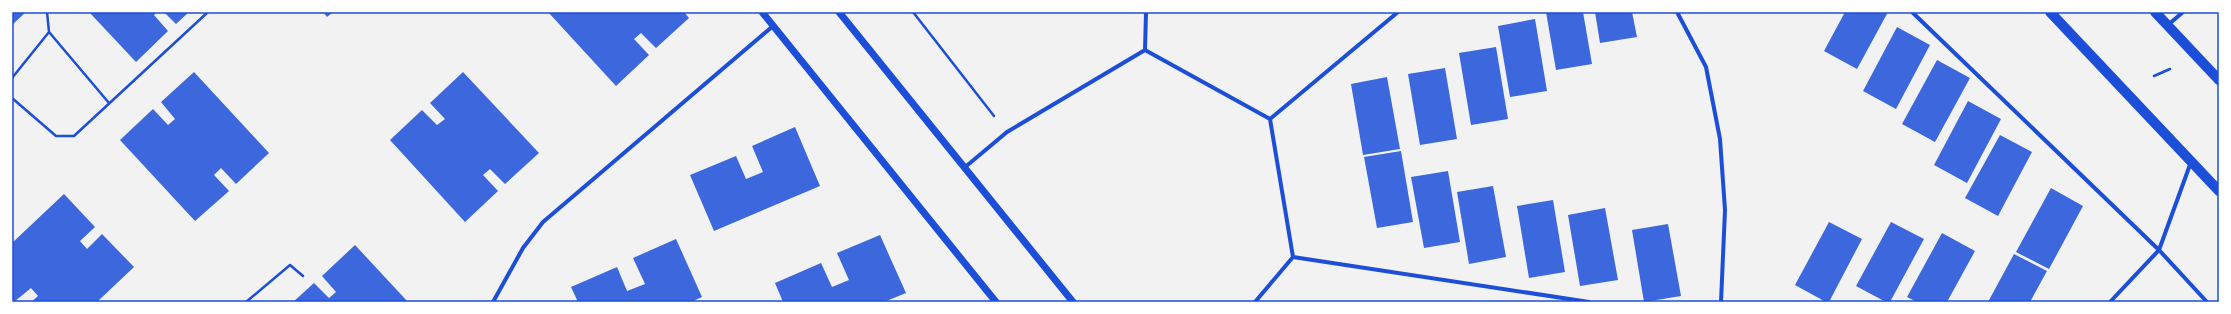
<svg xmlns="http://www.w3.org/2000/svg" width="2231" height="314" font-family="'DM Sans',sans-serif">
  <rect width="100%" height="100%" fill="#f2f2f2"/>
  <path fill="#3d67dc" d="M12,12h14l-14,13z
    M89,12h68l-3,3 14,16 -32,31z
    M164,12h25l-13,12z
    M323,12h10l-6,5z
    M548,12h136l5,6 -33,30 -15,-15 -7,6 15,16 -33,31z
    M1546,12h37l9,52 -36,6z
    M1595,12h37l5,25 -37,6z
    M1845,12h43l-31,57 -33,-18z
    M1535,19l12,72 -37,6 -12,-71z
    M1897,27l33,18 -34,64 -33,-18z
    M1496,47l12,72 -37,6 -12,-72z
    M1937,60l33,18 -35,64 -33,-18z
    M1445,68l12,71 -37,6 -12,-71z
    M194,72l75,81 -33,31 -15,-16 -7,7 15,16 -34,30 -75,-81 33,-31 15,16 7,-6 -14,-17z
    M463,72l76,81 -34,31 -15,-15 -7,6 15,16 -33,31 -75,-82 32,-30 15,15 8,-6 -15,-16z
    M1387,77l13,72 -37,6 -12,-71z
    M1968,101l33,18 -34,64 -33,-18z
    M795,127l25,59 -106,45 -24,-56 46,-19 10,23 17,-7 -11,-26z
    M2000,135l32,17 -34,64 -33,-18z
    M1401,151l12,71 -36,6 -13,-71z
    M1448,171l12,71 -36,6 -13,-71z
    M1493,186l13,71 -37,7 -12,-72z
    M2051,188l32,18 -34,63 -33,-17z
    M64,194l31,33 -15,14 7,8 15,-15 32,33 -37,35h-66l7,-6 -7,-8 -17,14 -2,-3v-56z
    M1553,200l12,72 -36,6 -12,-72z
    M1605,208l13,72 -38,6 -12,-71z
    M1829,222l33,17 -33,63h-3l-31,-17z
    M1891,222l33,17 -34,63h-4l-30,-16z
    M1668,224l13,72 -37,6 -12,-72z
    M1942,233l33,18 -28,51h-30l-10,-5z
    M880,235l26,58 -22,9h-101l-8,-19 46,-20 11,24 17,-7 -12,-27z
    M676,239l26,58 -11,5h-113l-7,-15 46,-20 10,24 18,-7 -12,-26z
    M355,245l53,57h-115l21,-19 15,15 7,-6 -14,-16z
    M2014,254l33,17 -17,31h-42z"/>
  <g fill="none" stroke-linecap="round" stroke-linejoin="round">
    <path stroke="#1d4ed8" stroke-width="2.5" d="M47,12l2,20 60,71
      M913,12l81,104
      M2154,76l16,-7
      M12,78l37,-46
      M12,98l44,38h18l134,-124
      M246,302l44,-37 13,11"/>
    <path stroke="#1d4ed8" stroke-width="4" d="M1677,12l29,55 14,72 5,71 -4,92
      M1912,12l247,238 48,52
      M2168,25l15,-13
      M1145,50l1,-38
      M1270,119l128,-107
      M964,168l43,-36 138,-82 125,69 23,138 -38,45
      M1293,257l296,45
      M493,302l30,-54 20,-26 230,-196
      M2110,302l49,-52 32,-88"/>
    <path stroke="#1d4ed8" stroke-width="7" d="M762,12l234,290
      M839,12l234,290"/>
    <path stroke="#1d4ed8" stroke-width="10" d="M2050,12l169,179
      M2155,12l64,68"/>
  </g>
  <rect width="2231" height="314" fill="none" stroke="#ffffff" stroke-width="26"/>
  <rect x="13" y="13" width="2205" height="288" fill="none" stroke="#1d4ed8" stroke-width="1.5"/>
</svg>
